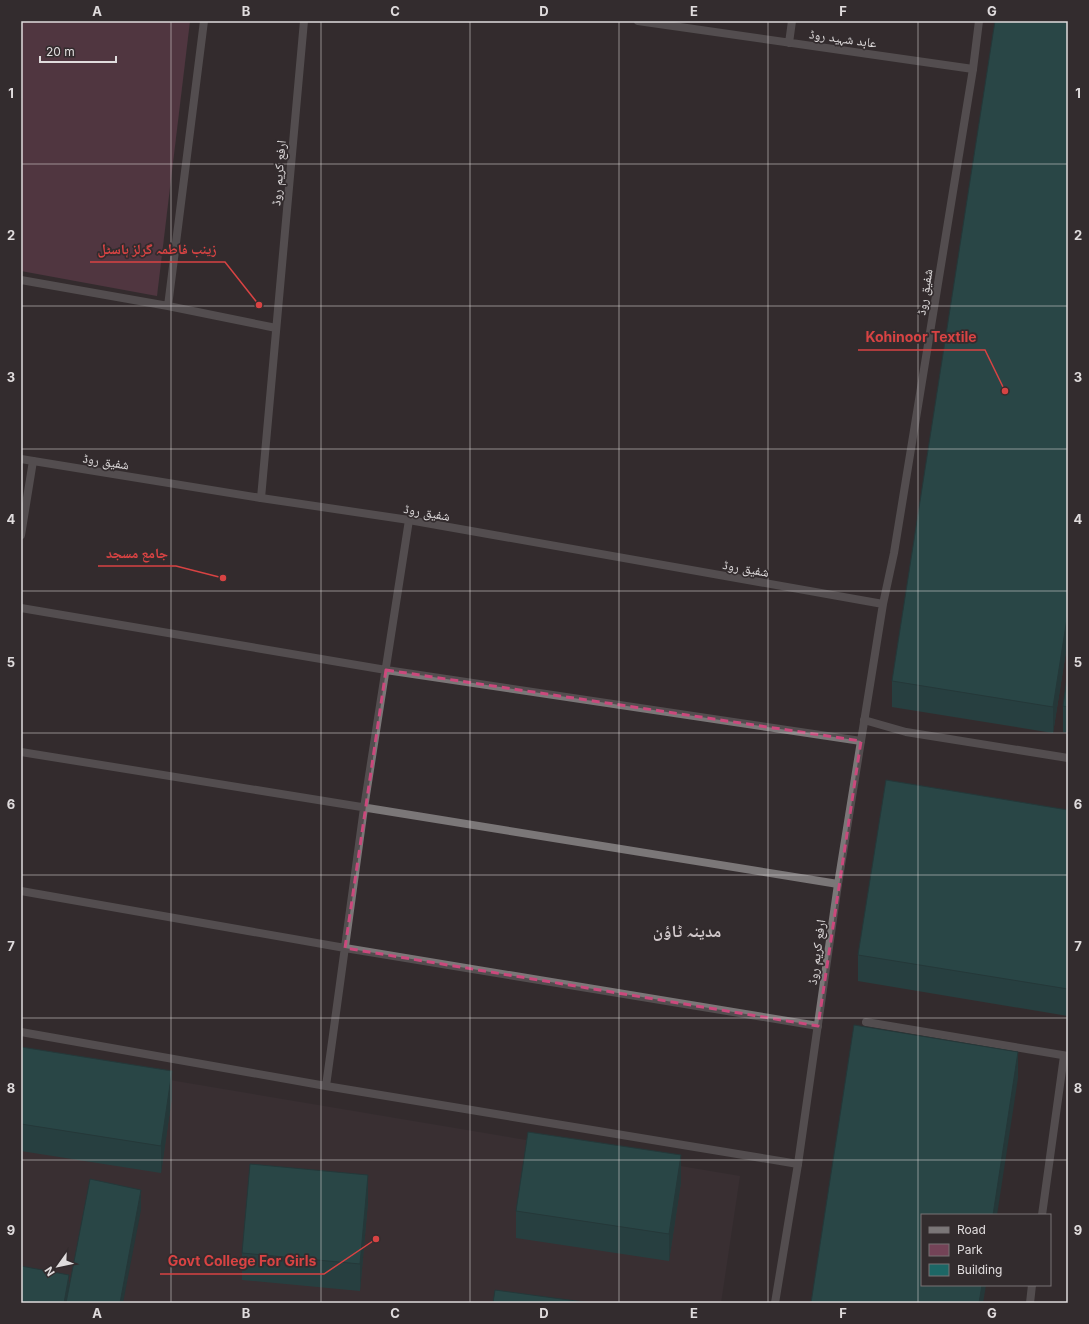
<svg xmlns="http://www.w3.org/2000/svg" width="1089" height="1324" font-family="Inter,'Noto Naskh Arabic',sans-serif">
  <rect width="100%" height="100%" fill="#332c2e"/>
  <path fill="#413338" d="M21,1055l719,121 -19,127h-700z"/>
  <path fill="#744357" d="M21,21h169l-33,275 -136,-25z"/>
  <g fill="none" stroke-linecap="round" stroke-linejoin="round">
    <path stroke="#7b7778" stroke-width="8" d="M864,720l42,12 162,26"/>
    <path stroke="#7b7778" stroke-width="8" d="M638,21l335,48
      M789,43l3,-22
      M21,280l147,26 108,22
      M168,306l36,-285
      M261,498l43,-477
      M21,535l12,-74
      M21,608l365,62 475,71
      M21,752l817,132
      M21,891l324,57 473,78
      M866,1022l202,34
      M21,1032l305,54 472,78
      M326,1086l38,-278 45,-288
      M1042,1215l22,-159
      M1030,1303l2,-18"/>
    <path stroke="#7b7778" stroke-width="8" d="M21,459l240,39 148,22 474,84 11,-51 79,-484 6,-48
      M775,1303l23,-139 40,-280 45,-280"/>
  </g>
  <path fill="#195857" d="M1068,21v618l-15,94 -161,-26v-26z
    M1068,671v62l-5,-1v-26z
    M1068,810v206l-210,-35v-26z
    M21,1047l151,50 -11,76 -140,-22z
    M681,1182l-12,79 -153,-23v-27z
    M368,1202l-8,89 -118,-11v-27z"/>
  <path fill="#144747" d="M1068,612v27l-15,94v-26z
    M1018,1052v26l-21,137h-4z
    M172,1071v26l-11,76v-27z
    M681,1155v27l-12,79v-27z
    M368,1175v27l-8,89v-27z
    M141,1190v20l-18,93h-3z
    M69,1275v28h-5z
    M982,1285h4l-3,18h-4z"/>
  <path fill="#1d6665" stroke="#144747" d="M995,21h73v591l-15,95 -161,-26z
    M1068,671v36l-5,-1z
    M886,780l182,30v179l-210,-34z
    M854,1025l164,27 -25,163h-71v70h60l-3,18h-168z
    M21,1047l151,24 -11,75 -140,-22z
    M528,1132l153,23 -12,79 -153,-23z
    M250,1164l118,11 -8,89 -118,-11z
    M90,1179l51,11 -21,113h-54z
    M21,1266l48,9 -5,28h-43z
    M495,1290l96,13h-98z"/>
  <path d="M0 0H1089V1324H0ZM386,670l475,71 -43,285 -473,-78z" fill="#332c2e" fill-opacity=".55" fill-rule="evenodd"/>
  <path fill="none" stroke="#ca497c" stroke-width="3" stroke-dasharray="8 5" stroke-linejoin="round" d="M386,670l475,71 -43,285 -473,-78z"/>
  <path fill="none" stroke="#e0dcdd" stroke-width="1" stroke-opacity="0.55" d="M171,21v1282M321,21v1282M470,21v1282M619,21v1282M768,21v1282M918,21v1282M21,164h1047M21,306h1047M21,449h1047M21,591h1047M21,733h1047M21,875h1047M21,1018h1047M21,1160h1047"/>
  <g text-anchor="middle" stroke-width="3.5" stroke-linejoin="round" paint-order="stroke">
    <g font-size="13" fill="#e0dcdd" stroke="#332c2e">
      <text transform="translate(843 38) rotate(8)" y="5">عابد شہید روڈ</text>
      <text transform="translate(278 173) rotate(-85)" y="5">ارفع کریم روڈ</text>
      <text transform="translate(924 292) rotate(-81)" y="5">شفیق روڈ</text>
      <text transform="translate(106 461) rotate(9)" y="5">شفیق روڈ</text>
      <text transform="translate(427 512) rotate(10)" y="5">شفیق روڈ</text>
      <text transform="translate(746 568) rotate(10)" y="5">شفیق روڈ</text>
      <text transform="translate(816 952) rotate(-82)" y="5">ارفع کریم روڈ</text>
    </g>
    <g font-size="17" font-weight="bold" fill="#d0c7ca" stroke="#332c2e">
      <text x="687" y="937">مدینہ ٹاؤن</text>
    </g>
  </g>
  <path fill="none" stroke="#d84343" stroke-width="1.5" d="M259 305L225 262H90M1005 391L985 350H858M223 578L176 566H98M376 1239L324 1274H160"/>
  <g fill="#d84343" stroke="#332c2e" stroke-width="1.5">
    <circle cx="259" cy="305" r="4"/>
    <circle cx="1005" cy="391" r="4"/>
    <circle cx="223" cy="578" r="4"/>
    <circle cx="376" cy="1239" r="4"/>
  </g>
  <g font-size="14" text-anchor="middle" font-weight="bold" fill="#d84343" stroke="#332c2e" stroke-width="3.5" stroke-linejoin="round" paint-order="stroke">
    <text x="157" y="254">زینب فاطمہ گرلز ہاسٹل</text>
    <text x="921" y="342">Kohinoor Textile</text>
    <text x="137" y="558">جامع مسجد</text>
    <text x="242" y="1266">Govt College For Girls</text>
  </g>
  <rect width="1089" height="1324" fill="none" stroke="#332c2e" stroke-width="44"/>
  <rect x="921" y="1214" width="130" height="72" fill="#332c2e" stroke="#787274"/>
  <rect x="929" y="1227" width="20" height="6" fill="#7b7778" stroke="#787274"/>
  <text x="957" y="1234" font-size="12" fill="#e0dcdd">Road</text>
  <rect x="929" y="1244" width="20" height="12" fill="#744357" stroke="#787274"/>
  <text x="957" y="1254" font-size="12" fill="#e0dcdd">Park</text>
  <rect x="929" y="1264" width="20" height="12" fill="#1d6665" stroke="#787274"/>
  <text x="957" y="1274" font-size="12" fill="#e0dcdd">Building</text>
  <g transform="translate(58 1266) rotate(237)" stroke="#332c2e" stroke-width="3" paint-order="stroke">
  <path d="M0-3L7 15L0 10L-7 15Z" fill="#e0dcdd"/>
  <text y="-6" font-size="11" font-weight="bold" text-anchor="middle" fill="#e0dcdd">N</text>
  </g>
  <path d="M40 56v6h76v-6" fill="none" stroke="#e0dcdd" stroke-width="2"/>
  <text x="46" y="56" font-size="12" fill="#e0dcdd" stroke="#332c2e" stroke-width="3" paint-order="stroke">20 m</text>
  <rect x="22" y="22" width="1045" height="1280" fill="none" stroke="#e0dcdd" stroke-width="1.5"/>
  <g font-size="13" text-anchor="middle" font-weight="bold" fill="#e0dcdd">
    <text x="97" y="16">A</text>
    <text x="246" y="16">B</text>
    <text x="395" y="16">C</text>
    <text x="544" y="16">D</text>
    <text x="694" y="16">E</text>
    <text x="843" y="16">F</text>
    <text x="992" y="16">G</text>
    <text x="11" y="98">1</text>
    <text x="1078" y="98">1</text>
    <text x="11" y="240">2</text>
    <text x="1078" y="240">2</text>
    <text x="11" y="382">3</text>
    <text x="1078" y="382">3</text>
    <text x="11" y="524">4</text>
    <text x="1078" y="524">4</text>
    <text x="11" y="667">5</text>
    <text x="1078" y="667">5</text>
    <text x="11" y="809">6</text>
    <text x="1078" y="809">6</text>
    <text x="11" y="951">7</text>
    <text x="1078" y="951">7</text>
    <text x="11" y="1093">8</text>
    <text x="1078" y="1093">8</text>
    <text x="11" y="1235">9</text>
    <text x="1078" y="1235">9</text>
    <text x="97" y="1318">A</text>
    <text x="246" y="1318">B</text>
    <text x="395" y="1318">C</text>
    <text x="544" y="1318">D</text>
    <text x="694" y="1318">E</text>
    <text x="843" y="1318">F</text>
    <text x="992" y="1318">G</text>
  </g>
</svg>
